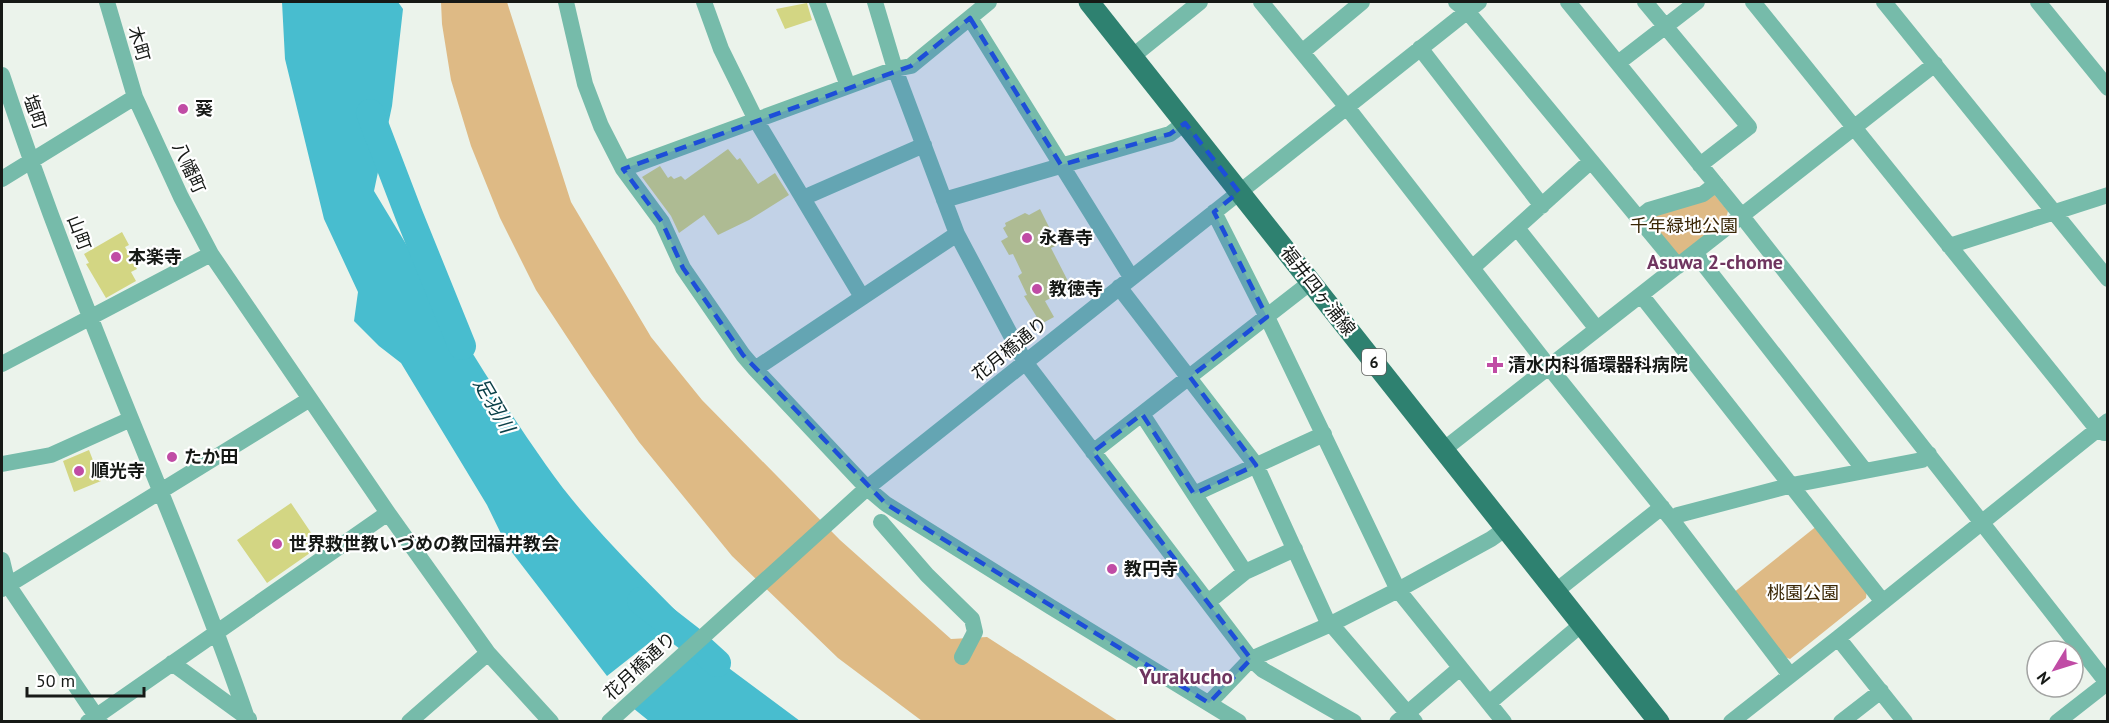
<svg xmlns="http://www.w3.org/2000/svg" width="2109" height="723" font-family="'PT Sans','Noto Sans JP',sans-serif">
  <rect width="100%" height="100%" fill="#ebf3eb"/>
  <path fill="#deba85" d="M441,2h66l64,200 80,135 51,63 138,140 111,99 36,-2 131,84h-196l-84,-63 -106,-102 -93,-114 -47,-67 -56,-85 -36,-72 -29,-72 -20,-66 -9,-56z
    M1713,193l15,18 -3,12 -46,37 -26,-33 4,-18z
    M1818,525l49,64 -1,9 -76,61 -5,-2 -52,-64z"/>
  <path fill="#48bdcf" d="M282,2h116l5,7 -11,97 -18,85c56,92 110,186 172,274 39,56 89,104 136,152l-75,59 -100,-130 -20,-41 -86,-142 -22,-17 -25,-25 4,-29 -34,-73 -39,-160z
    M695,643l105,78h-151l-21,-17z"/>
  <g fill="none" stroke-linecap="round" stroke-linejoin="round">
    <path stroke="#48bdcf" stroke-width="28" d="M370,113l39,102 53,131
      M641,601l54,42 22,20"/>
  </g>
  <path fill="#d3d683" d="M807,3l5,17 -27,9 -9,-20z
    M728,149l9,11 3,-2 18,26 17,-11 14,22 -40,25 -31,15 -14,-20 -25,18 -8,-17 -29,-39 18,-11 8,12 3,-2 3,3 7,-3 4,4z
    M1040,209l18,36 -7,3 19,37 -6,3 1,3 -20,10 9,16 -13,7 -17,-28 3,-1 -9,-19 4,-3 -9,-19 -4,1 -8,-14 7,-4 -5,-9 3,-2 -1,-3 20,-10 4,2z
    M122,232l7,13 -4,2 12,22 -6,3 5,9 -30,17 -20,-34 3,-1 -5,-9z
    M89,450l12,31 -27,11 -11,-31z
    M291,503l29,43 -53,37 -30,-43z"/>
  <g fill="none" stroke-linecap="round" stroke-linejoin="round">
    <path stroke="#76bbaa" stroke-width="16" d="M107,2l28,95 46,100 30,57 177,259 100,140 63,69
      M566,2l19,82 16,42 22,43 39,53 21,46 60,87 12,14 112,119 19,16 165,103 188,115
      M704,2l17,47 35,71 106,177
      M817,2l31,84
      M875,2l20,67 62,165 68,128 226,297 12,11 91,52
      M1261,2l85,104 203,261 123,153 118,155
      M1456,2l11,9 211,255
      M1568,2l173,213 367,469
      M1645,2l104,125 -49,38
      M1753,2l344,427 7,4h4
      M1884,2l224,277
      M2038,2l70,86
      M970,18l161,259
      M1420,48l122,158
      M1302,52l60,-50
      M1133,56l67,-54
      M1618,63l79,-61
      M2,75c27,82 57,164 89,244 52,133 110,264 156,399
      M623,169l272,-100 16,-3 78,-64
      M2,179l133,-82
      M803,198l121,-53
      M944,200l226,-66 15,-11
      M1214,212l53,105 131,273 106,132
      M1639,218l10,-8 54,-16 13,-10
      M1517,228l80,101
      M1949,246l159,-51
      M1695,253l167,214 1,4
      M1472,268l119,-107
      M1119,287l137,178 73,160
      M1641,295l242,307
      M2,364l209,-110
      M755,369l202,-135
      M1142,414l103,158
      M1443,450l492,-386
      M1093,452l218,-170
      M2,464l49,-9 80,-36
      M1194,494l130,-60
      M1672,520l6,-5 114,-30 130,-25 7,-6
      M881,522l46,53 45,44 3,13 -13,25
      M2,560l6,25 92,137
      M2,589l308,-190
      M1556,591l106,-84
      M1208,602l37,-30 50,-23
      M1331,624l84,98
      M1838,638l67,84
      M172,663l77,56
      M1209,703l42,-44 78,-34 69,-35 93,-51 14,-10
      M1489,703l93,-79
      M88,722l300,-209
      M409,722l79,-69
      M609,722l258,-234 612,-486
      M1397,722l63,-54
      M1731,722l107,-84 270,-217
      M1841,722l40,-31
      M2057,722l50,-39"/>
    <path stroke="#2e8170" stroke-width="21" d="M1089,2l570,720"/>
  </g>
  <path fill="#1d4ed8" fill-opacity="0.2" stroke="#1d4ed8" stroke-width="4.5" stroke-dasharray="12 8" stroke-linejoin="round" d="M970,18l91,147 109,-31 15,-11 54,69 -25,20 53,105 -77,60 66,88 -62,29 -52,-80 -49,38 158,207 -42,44 -323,-199 -143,-149 -60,-87 -21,-46 -39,-53 288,-103z"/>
  <g fill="#c04ca5" stroke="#fff" stroke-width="2">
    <circle cx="183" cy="109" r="6"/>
    <circle cx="1027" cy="238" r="6"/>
    <circle cx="116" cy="257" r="6"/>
    <circle cx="1037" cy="289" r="6"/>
    <path d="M1492 356h6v6h6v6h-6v6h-6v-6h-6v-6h6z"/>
    <circle cx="172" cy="457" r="6"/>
    <circle cx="79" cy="471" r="6"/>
    <circle cx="277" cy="544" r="6"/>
    <circle cx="1112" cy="569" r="6"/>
  </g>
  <g text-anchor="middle" stroke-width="4.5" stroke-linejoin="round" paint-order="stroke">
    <rect fill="#fff" stroke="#5c5e5c" stroke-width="1.5" x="1362" y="349" width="24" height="26" rx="4.5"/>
    <g font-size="16" font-weight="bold" fill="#161916">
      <text x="1374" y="368">6</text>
    </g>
    <g font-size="18" fill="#161916" stroke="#fff">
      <text transform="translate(139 44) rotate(73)" y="6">木町</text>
      <text transform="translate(35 112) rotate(71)" y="6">塩町</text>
      <text transform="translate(189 168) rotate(65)" y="6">八幡町</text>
      <text transform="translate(79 233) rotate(69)" y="6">山町</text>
      <text transform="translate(1318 291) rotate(52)" y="6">福井四ヶ浦線</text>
      <text transform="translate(1010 349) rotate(-39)" y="6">花月橋通り</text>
      <text transform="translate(640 666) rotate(-43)" y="6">花月橋通り</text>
    </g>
    <g font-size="18" font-weight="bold" fill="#161916" stroke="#fff" text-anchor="start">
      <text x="195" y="115">葵</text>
      <text x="1039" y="244">永春寺</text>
      <text x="128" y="263">本楽寺</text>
      <text x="1049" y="295">教徳寺</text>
      <text x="1508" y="371">清水内科循環器科病院</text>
      <text x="184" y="463">たか田</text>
      <text x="91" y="477">順光寺</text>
      <text x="289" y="550">世界救世教いづめの教団福井教会</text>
      <text x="1124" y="575">教円寺</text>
    </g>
    <g font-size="18" fill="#3a2706" stroke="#fff">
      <text x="1684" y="232">千年緑地公園</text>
      <text x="1803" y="599">桃園公園</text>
    </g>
    <g font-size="20" font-weight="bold" fill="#6f3560" stroke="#fff">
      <text x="1715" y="269">Asuwa 2-chome</text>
    </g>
    <g font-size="20" font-style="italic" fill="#0c4149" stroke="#fff">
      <text transform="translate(494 405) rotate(60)" y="7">足羽川</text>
    </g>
    <g font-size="21" font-weight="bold" fill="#6f3560" stroke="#fff">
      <text x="1186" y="684">Yurakucho</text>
    </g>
  </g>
  <rect width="2109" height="723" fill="none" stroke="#161916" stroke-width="6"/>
  <g transform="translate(2055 669) rotate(232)"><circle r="28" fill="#ffffff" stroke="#a2a3a2" stroke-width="1.5"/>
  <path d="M0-4.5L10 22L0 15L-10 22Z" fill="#c04ca5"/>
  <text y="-9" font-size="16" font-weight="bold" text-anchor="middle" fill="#161916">N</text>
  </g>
  <path d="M27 687v9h117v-9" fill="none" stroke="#161916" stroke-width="3"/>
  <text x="36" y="687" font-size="18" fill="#161916" stroke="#ffffff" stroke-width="4.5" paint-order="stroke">50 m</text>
</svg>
